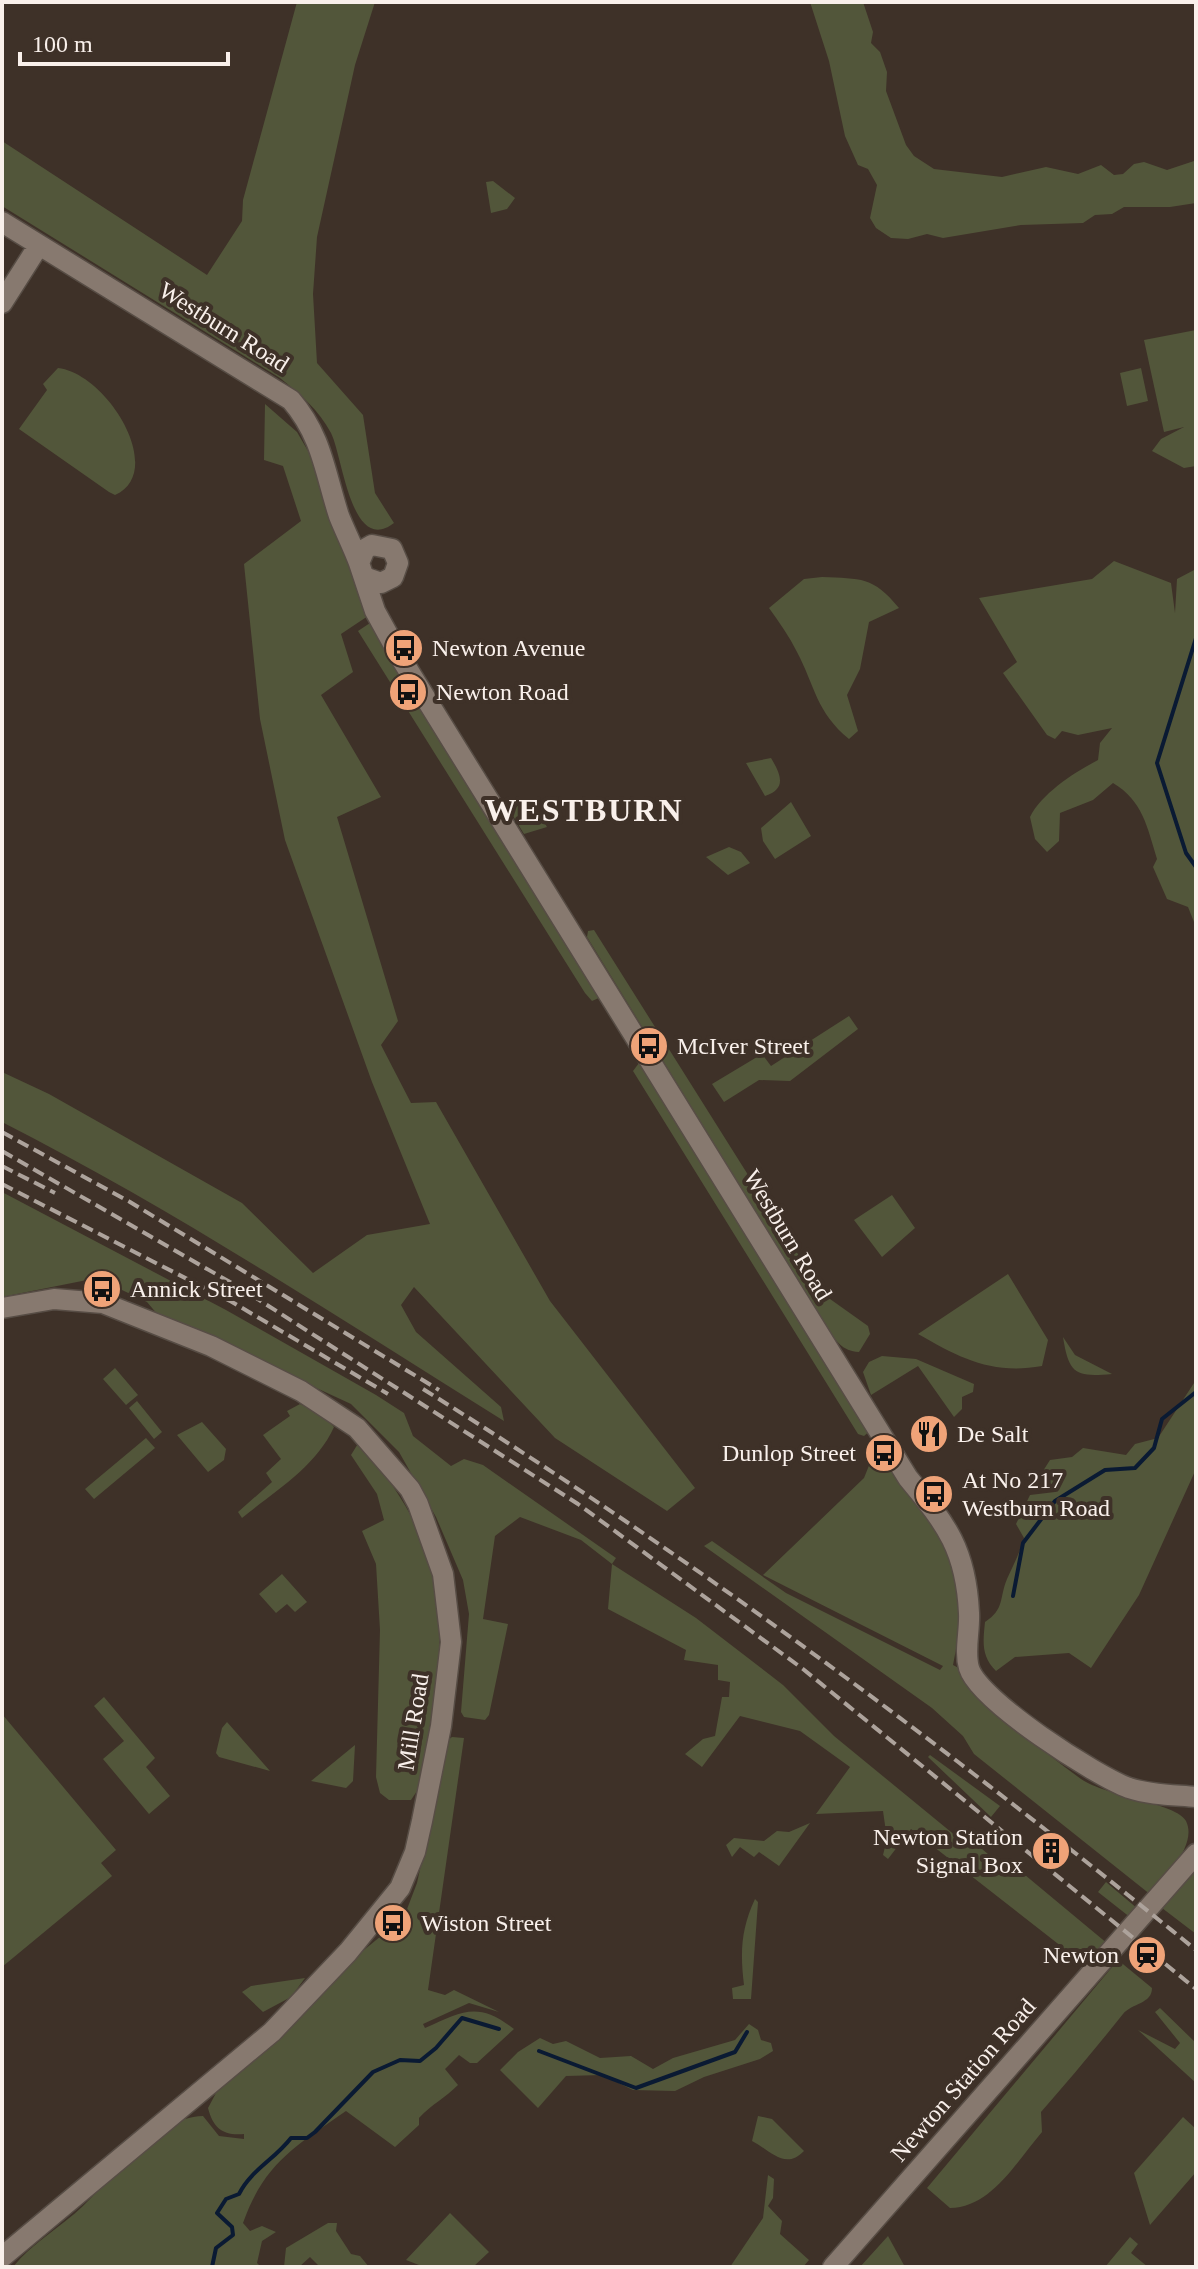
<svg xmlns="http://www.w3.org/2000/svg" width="1198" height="2269" font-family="'Times New Roman',serif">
  <rect width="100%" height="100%" fill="#3e3128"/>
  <path fill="#52563a" d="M297,2h78l-20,63 -38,172 -4,57 4,69 46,52 12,78 19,30c-43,33 -51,-66 -63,-90 -13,-24 -30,-38 -51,-55l-278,-172v-65l205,134 35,-54 1,-21z
    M810,2h53l10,30 -2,11 9,9 7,20 -1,19 20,54 8,11 20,13 68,8 44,-10 32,7 23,-9 13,10 9,-1 11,-10 10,-2 23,8 27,-9 2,42 -26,4h-46l-12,7 -17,1 -12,8 -62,2 -78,13 -16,-4 -19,5 -17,-1 -15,-10 -6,-10 7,-33 -9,-16 -10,-4 -13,-29 -16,-75z
    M493,181l22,17 -8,11 -16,4 -5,-31z
    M1196,330v136l-12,2 -32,-17 9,-12 23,-12 -20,5 -20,-92z
    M58,368c50,6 109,104 57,127l-6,-3 -90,-63 28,-39 -4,-6z
    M1141,368l7,33 -21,5 -7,-33z
    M265,404l32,28 25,43 46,141 -27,18 12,38 -32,23 60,102 -44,20 61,204 -17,24 30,58 25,-1 114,199 145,187 -28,23 -112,-73 -141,-151 -13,18 15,27 85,75 3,14c-165,-103 -329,-211 -502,-299v-50l47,22 193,109 71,70 54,-38 63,-11 -58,-142 -87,-242 -25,-121 -16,-155 57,-43 -18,-55 -19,-6z
    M1114,561l57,22 4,30 2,-34 19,-10v358l-8,-20 -21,-8 -14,-32 4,-8c-10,-32 -14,-58 -44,-76l-20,17 -33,13 -1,28 -12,11 -12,-13 -5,-22c12,-24 45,-45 68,-57l2,-17 12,-15 -34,7 -16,-4 -7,8 -8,-4 -44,-62 14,-11 -38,-64 113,-19z
    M822,577c39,2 51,-1 77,31l-30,14 -9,47 -13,26 11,36 -9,8c-33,-27 -34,-53 -52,-87 -8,-16 -18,-30 -28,-44l35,-29z
    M370,623l231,374 -9,4 -7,-8 -227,-362z
    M771,758c9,15 17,31 -6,38l-19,-33z
    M530,798l17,29 -23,7 -14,-23z
    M791,802l20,34 -36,23 -12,-18 -2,-13z
    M729,847l12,5 9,11 -22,12 -22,-18z
    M594,930l229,364 45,32 2,8 -11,18c-17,-1 -23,-11 -32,-24l-240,-391 1,-6z
    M849,1016l9,13 -68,52 -31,-1 -35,22 -12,-18 50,-30 9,12z
    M639,1063l233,366 -8,7 -6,-2 -225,-363z
    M2,1192l224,118 150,85 28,18 9,23 38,30 13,-7 19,6 133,93 -4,6 84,54 87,67 51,51 128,105 6,-4 34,29 11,-1 95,79 -19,24 -178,-139 -23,30 -5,-4 4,-16 -4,-28 -67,3 34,-47 -50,-36 -60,-15 -38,51 -17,-13 18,-15 12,-3 7,-39h7l1,-15 -12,-2v-15l-34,-5 2,-10 -78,-41 4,-45 -31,-24 -61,-23 -25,19 -12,83 25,5 -19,91 -4,5 -21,-3 -3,-5 8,-98 -6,-34 -27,-63 -37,-65 -48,-48 -193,-89 -11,-13 -50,-24 -95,19z
    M892,1195l23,33 -33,29 -28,-37z
    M1008,1274l40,66 -6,26c-50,9 -82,-8 -124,-32z
    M1063,1337l12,18 37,19c-36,3 -43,1 -49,-37z
    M882,1356l34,3 58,25 -1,8 -11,5v12l-8,8 -36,-51 -47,29 -8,-23 6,-10z
    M115,1368l23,27 -12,10 -23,-26z
    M1196,1380v89l-57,126 -48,73 -22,-15 -54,4 -19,14c-15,-15 -13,-29 -11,-49 20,-13 14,-24 22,-43 6,-14 13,-26 17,-41l-8,-14 14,-29 25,-3 -12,-21 7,-11 22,-3 11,-9 43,7 9,-11 23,-6z
    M137,1401l25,31 -8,7 -25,-31z
    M300,1404l23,11 11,12c-18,40 -59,64 -92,91l-4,-6 34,-30 -6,-9 15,-14 -18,-24 27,-19 -3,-5z
    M202,1422l24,27 -2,11 -16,12 -31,-37z
    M146,1438l9,10 -61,51 -9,-10z
    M359,1442c106,124 86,197 60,346l-8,12h-22l-9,-7 -4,-16 4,-147 -4,-66 -14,-33 22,-11 -7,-26 -26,-39z
    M879,1451l9,7c53,76 86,108 65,207 18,9 32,34 47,48 25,23 53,46 81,66 24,17 96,24 105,42 12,24 -22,57 -35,74l-177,-141 -11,-18 -31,-28 -228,-162 8,-5 74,52 154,77 3,-4 -180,-91 101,-97 10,-25z
    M282,1574l25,28 -12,10 -8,-8 -11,9 -17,-19z
    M104,1697l51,61 -9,9 24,29 -21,18 -46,-55 21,-18 -30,-35z
    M2,1714l114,136 -15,13 11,13 -110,91z
    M227,1722l43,49 -51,-14 -3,-4 6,-25z
    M452,1737l12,1 -36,252 17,5 9,-5 45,22 -30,-9 -46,21 2,4c38,-17 53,-27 89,1l-37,34h-7l-11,-8 -14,14 13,16c-13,13 -26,19 -39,33v7l-24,22 -49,-36c-50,35 -82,52 -103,112l7,8 12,-5 14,6 -14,9 -5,22 4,4h-248c19,-24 48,-40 70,-61 34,-32 68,-88 120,-90l16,20 25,3v-5c-21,2 -31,-6 -36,-26l8,-15 40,-34 91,-95 57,-47 13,-34 31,-143z
    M355,1745l-2,36 -7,7 -35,-7z
    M930,1755l70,51 -9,11 -63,-60z
    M810,1823l-31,43 -20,-14 -5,5 -14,-10 -8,10 -6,-12 8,-7 30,3 13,-10 12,1z
    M1196,1869v65l-34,-26z
    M1106,1882l32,27 -7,9 -33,-26z
    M755,1899l3,3 -7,97h-18l-1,-11 12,-3c-4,-33 -3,-56 11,-86z
    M1118,1960l34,28c0,16 -20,15 -29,26 -27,34 -54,66 -82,98l1,20c-25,29 -51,76 -92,76l-23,-20z
    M305,1978l-14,19 -28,15 -21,-20 9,-6z
    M1160,2008l36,35v40l-58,-53 37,19 5,-6 -25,-31z
    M749,2024l9,6 3,10 10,3 2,8 -13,8 -56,18 -29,14 -42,-1 -31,-15 -36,1 -28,32 -38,-38 18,-18 22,-14 13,6 13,-3 34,17 31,-2 22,13 20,-11 62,-18z
    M758,2116l14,3 32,32c-19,20 -34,-1 -52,-10z
    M1183,2117l13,12v43l-46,53 -16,-52z
    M768,2175l6,4 -1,19 -5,8 14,15 -2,13 29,26 -6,7h-73l33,-49z
    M450,2213l39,39 -16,15h-49l-18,-7z
    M328,2223h9l-1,8 15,23 9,2 9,11h-49l-10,-10 -11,10h-15l2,-19z
    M888,2236l17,31h-45z
    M1130,2237l8,7 -7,9 17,14h-43z"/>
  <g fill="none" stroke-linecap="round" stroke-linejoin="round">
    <path stroke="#0a1a33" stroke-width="4" d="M1196,638l-39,125 29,90 10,14
      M1013,1596l10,-53 32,-42 50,-31 30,-2 19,-20 8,-29 34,-27
      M539,2051l97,37 99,-36 12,-20
      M212,2267l4,-19 17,-13 -1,-8 -15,-14 9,-14 13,-5c12,-24 36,-35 52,-56h16l8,-6 58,-60 27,-12 20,1 16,-13 26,-30 37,11"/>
    <g stroke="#574d45" stroke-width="23">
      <path id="secondary" d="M2,222l289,178c31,36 34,73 48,116 6,15 14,31 20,47
        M2,303l37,-58
        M364,577l17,6 12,-6 5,-14 -6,-14 -20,-4 -7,4 -6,14 16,48 27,49 506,818c39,47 58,72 61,135 1,18 -5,38 0,55 10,33 127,108 160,120 21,7 45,7 67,9
        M2,1308l52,-9 49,4 108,43 90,45 56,37 53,61 8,15 25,70 8,68 -10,84 -19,95 -7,31 -15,36 -52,64 -76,80 -270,225
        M833,2267l363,-413"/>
    </g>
    <use href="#secondary" stroke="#87796f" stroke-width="20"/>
    <path stroke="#ada39c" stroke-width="4" stroke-dasharray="12 6" stroke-linecap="butt" d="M2,1132l128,70 309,188
      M2,1151l240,138 336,215 225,165 393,320
      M2,1166l53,27
      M2,1184l230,118 156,92
      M423,1389c271,169 526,360 773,561"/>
  </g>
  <defs>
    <g id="bus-disc" transform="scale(2)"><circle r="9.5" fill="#efa378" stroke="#3e3128"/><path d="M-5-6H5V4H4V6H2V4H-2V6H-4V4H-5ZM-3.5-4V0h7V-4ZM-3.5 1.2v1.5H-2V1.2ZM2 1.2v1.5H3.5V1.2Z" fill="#111"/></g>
    <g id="restaurant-disc" transform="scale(2)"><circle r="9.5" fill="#efa378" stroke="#3e3128"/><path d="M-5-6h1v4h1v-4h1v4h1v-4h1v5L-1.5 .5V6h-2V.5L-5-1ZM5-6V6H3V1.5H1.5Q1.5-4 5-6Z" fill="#111"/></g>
    <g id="building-disc" transform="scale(2)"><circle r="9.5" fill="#efa378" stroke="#3e3128"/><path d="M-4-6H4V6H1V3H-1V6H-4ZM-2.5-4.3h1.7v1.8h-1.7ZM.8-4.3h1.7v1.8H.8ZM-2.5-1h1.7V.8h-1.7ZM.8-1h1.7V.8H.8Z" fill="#111"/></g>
    <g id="station-disc" transform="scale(2)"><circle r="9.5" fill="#efa378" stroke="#3e3128"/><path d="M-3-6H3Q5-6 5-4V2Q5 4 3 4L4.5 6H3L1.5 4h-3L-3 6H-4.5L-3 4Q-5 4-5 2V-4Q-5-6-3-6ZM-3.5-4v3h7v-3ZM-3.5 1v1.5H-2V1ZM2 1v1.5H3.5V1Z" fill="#111"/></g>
  </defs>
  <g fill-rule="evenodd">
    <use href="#bus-disc" x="404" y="648"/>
    <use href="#bus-disc" x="408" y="692"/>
    <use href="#bus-disc" x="649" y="1046"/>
    <use href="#bus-disc" x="102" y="1289"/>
    <use href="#restaurant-disc" x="929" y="1434"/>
    <use href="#bus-disc" x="884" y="1453"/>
    <use href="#bus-disc" x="934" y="1494"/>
    <use href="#building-disc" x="1051" y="1851"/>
    <use href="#bus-disc" x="393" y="1923"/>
    <use href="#station-disc" x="1147" y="1955"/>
  </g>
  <g text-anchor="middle" stroke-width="8" stroke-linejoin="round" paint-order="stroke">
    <g font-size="24" fill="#f9f0eb" stroke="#3e3128">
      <text transform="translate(224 327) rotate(32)" y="8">Westburn Road</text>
      <text transform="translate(788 1235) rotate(59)" y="8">Westburn Road</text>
      <text transform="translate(413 1722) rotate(-81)" y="8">Mill Road</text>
      <text transform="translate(963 2080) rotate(-49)" y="8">Newton Station Road</text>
    </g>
    <g font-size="24" fill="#f9f0eb" stroke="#3e3128" text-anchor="start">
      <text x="432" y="656">Newton Avenue</text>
      <text x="436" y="700">Newton Road</text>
      <text x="677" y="1054">McIver Street</text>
      <text x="130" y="1297">Annick Street</text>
      <text x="957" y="1442">De Salt</text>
      <text x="856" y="1461" text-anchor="end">Dunlop Street</text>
      <text x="962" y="1488">At No 217<tspan x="962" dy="28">Westburn Road</tspan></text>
      <text x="1023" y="1845" text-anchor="end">Newton Station<tspan x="1023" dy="28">Signal Box</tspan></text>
      <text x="421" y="1931">Wiston Street</text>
      <text x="1119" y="1963" text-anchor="end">Newton</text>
    </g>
    <g font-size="32" font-weight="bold" letter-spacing="2" fill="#f9f0eb" stroke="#3e3128">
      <text x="584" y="821">WESTBURN</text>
    </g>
  </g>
  <rect width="1198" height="2269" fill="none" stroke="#f9f0eb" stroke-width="8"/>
  <path d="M20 52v12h208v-12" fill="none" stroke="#f9f0eb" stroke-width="4"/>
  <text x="32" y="52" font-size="24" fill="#f9f0eb" stroke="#3e3128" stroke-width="6" paint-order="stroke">100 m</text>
</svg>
